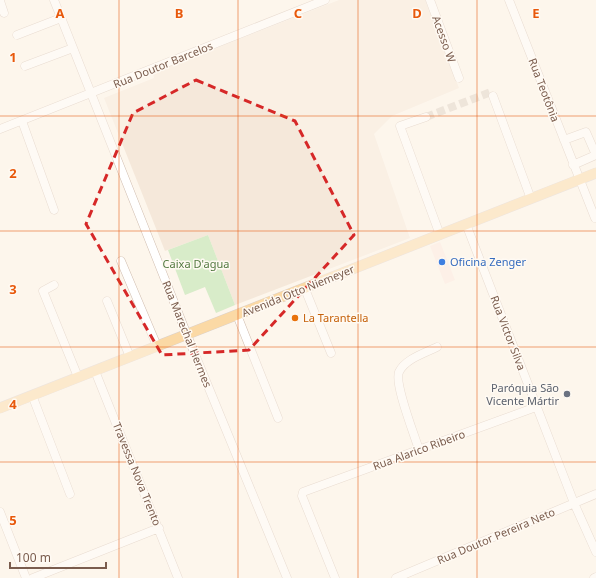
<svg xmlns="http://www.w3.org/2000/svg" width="596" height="578" font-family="'Noto Sans',sans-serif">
  <rect width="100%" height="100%" fill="#fdf6ec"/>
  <path fill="#f5e8da" d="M339,0h86l34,88 -67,28 -18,18 36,104 -175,67 -27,-70 -43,16 -61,-153 50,-20 -1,-5z"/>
  <path fill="#fde8e0" d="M440,242l15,38 -10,4 -15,-38z"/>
  <path fill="#d8ecc9" d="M208,235l27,70 -19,8 -11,-26 -20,8 -17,-45z"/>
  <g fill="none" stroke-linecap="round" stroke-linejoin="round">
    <path stroke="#dcd0c4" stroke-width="8" stroke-dasharray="8 4" stroke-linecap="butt" d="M426,117l65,-25 2,4"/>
    <g stroke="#d1beb0" stroke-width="9">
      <path id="minor" d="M54,0l133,335 100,243
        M430,0l29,78
        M509,0l86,218
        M0,1l4,12
        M17,35l44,-17
        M25,66l48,-18
        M493,96l38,103
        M426,117l-26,9 40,109
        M22,121l32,89
        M0,129l325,-129
        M564,140l22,-8 10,23
        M573,165l23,-10
        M466,224l108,279 22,49
        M121,261l36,85
        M54,285l-11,6 35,86
        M305,289l26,64
        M107,301l23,56
        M237,315l41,103
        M95,371l83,207
        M32,395l38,99
        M419,450c-4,-14 -25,-66 -20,-78 6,-13 26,-19 38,-25
        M0,512l26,66
        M33,578l126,-50
        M335,578l-33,-82 1,-4 233,-85
        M396,578l200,-84
        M594,578l2,-1"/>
    </g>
    <g stroke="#dad1cd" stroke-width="11">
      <path id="major" d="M0,408l596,-235"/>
    </g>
    <use href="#minor" stroke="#fff" stroke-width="8"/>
    <use href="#major" stroke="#fbd9a5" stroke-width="10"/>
  </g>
  <path d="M0 0H596V578H0ZM196,80l99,41 59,114 -105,115 -87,5 -76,-131 47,-111z" fill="#fdf6ec" fill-opacity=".55" fill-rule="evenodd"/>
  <path fill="none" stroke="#d62828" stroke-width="3" stroke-dasharray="8 5" stroke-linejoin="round" d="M196,80l99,41 59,114 -105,115 -87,5 -76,-131 47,-111z"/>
  <path fill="none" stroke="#e8590c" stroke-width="1" stroke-opacity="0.55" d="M119,0v578M238,0v578M358,0v578M477,0v578M0,116h596M0,231h596M0,347h596M0,462h596"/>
  <circle fill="#3f7fe0" stroke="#fffaf3" stroke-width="1.5" cx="442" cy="262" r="4"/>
  <circle fill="#e8710a" stroke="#fffaf3" stroke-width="1.5" cx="295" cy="318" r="4"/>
  <circle fill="#6b7280" stroke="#fffaf3" stroke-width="1.5" cx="567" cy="394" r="4"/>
  <g text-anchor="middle" stroke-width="3" stroke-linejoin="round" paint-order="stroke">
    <g font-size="11" fill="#7a5c4d" stroke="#fffaf3">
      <text transform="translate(444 39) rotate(70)" y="4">Acesso W</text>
      <text transform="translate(163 65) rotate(-22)" y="4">Rua Doutor Barcelos</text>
      <text transform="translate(544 90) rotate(69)" y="4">Rua Teotônia</text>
      <text transform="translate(298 291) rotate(-22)" y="4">Avenida Otto Niemeyer</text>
      <text transform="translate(508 333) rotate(69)" y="4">Rua Victor Silva</text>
      <text transform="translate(187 334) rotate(68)" y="4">Rua Marechal Hermes</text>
      <text transform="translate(419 450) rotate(-20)" y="4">Rua Alarico Ribeiro</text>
      <text transform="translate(137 474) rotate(68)" y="4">Travessa Nova Trento</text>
      <text transform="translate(496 536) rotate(-23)" y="4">Rua Doutor Pereira Neto</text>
    </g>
    <g font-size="11" fill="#366cbe" stroke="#fffaf3" text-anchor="start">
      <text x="450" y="266">Oficina Zenger</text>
    </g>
    <g font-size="11" fill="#537a41" stroke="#fffaf3">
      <text x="196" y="268">Caixa D'agua</text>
    </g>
    <g font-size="11" fill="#c56008" stroke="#fffaf3" text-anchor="start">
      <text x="303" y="322">La Tarantella</text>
    </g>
    <g font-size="11" fill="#5b616d" stroke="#fffaf3" text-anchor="end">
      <text x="559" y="392">Paróquia São<tspan x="559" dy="13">Vicente Mártir</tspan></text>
    </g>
  </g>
  <g font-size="13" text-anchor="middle" font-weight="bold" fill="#e8590c" stroke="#fffaf3" stroke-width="3" stroke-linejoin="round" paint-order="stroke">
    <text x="60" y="18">A</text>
    <text x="179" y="18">B</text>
    <text x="298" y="18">C</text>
    <text x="417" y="18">D</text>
    <text x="536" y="18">E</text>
    <text x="13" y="62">1</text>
    <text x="13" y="178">2</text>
    <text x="13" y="294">3</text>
    <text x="13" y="409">4</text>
    <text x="13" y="525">5</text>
  </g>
  <path d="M10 562v6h96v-6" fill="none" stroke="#7a5c4d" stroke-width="2"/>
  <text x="16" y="562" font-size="12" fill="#7a5c4d" stroke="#fffaf3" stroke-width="3" paint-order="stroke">100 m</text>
</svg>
